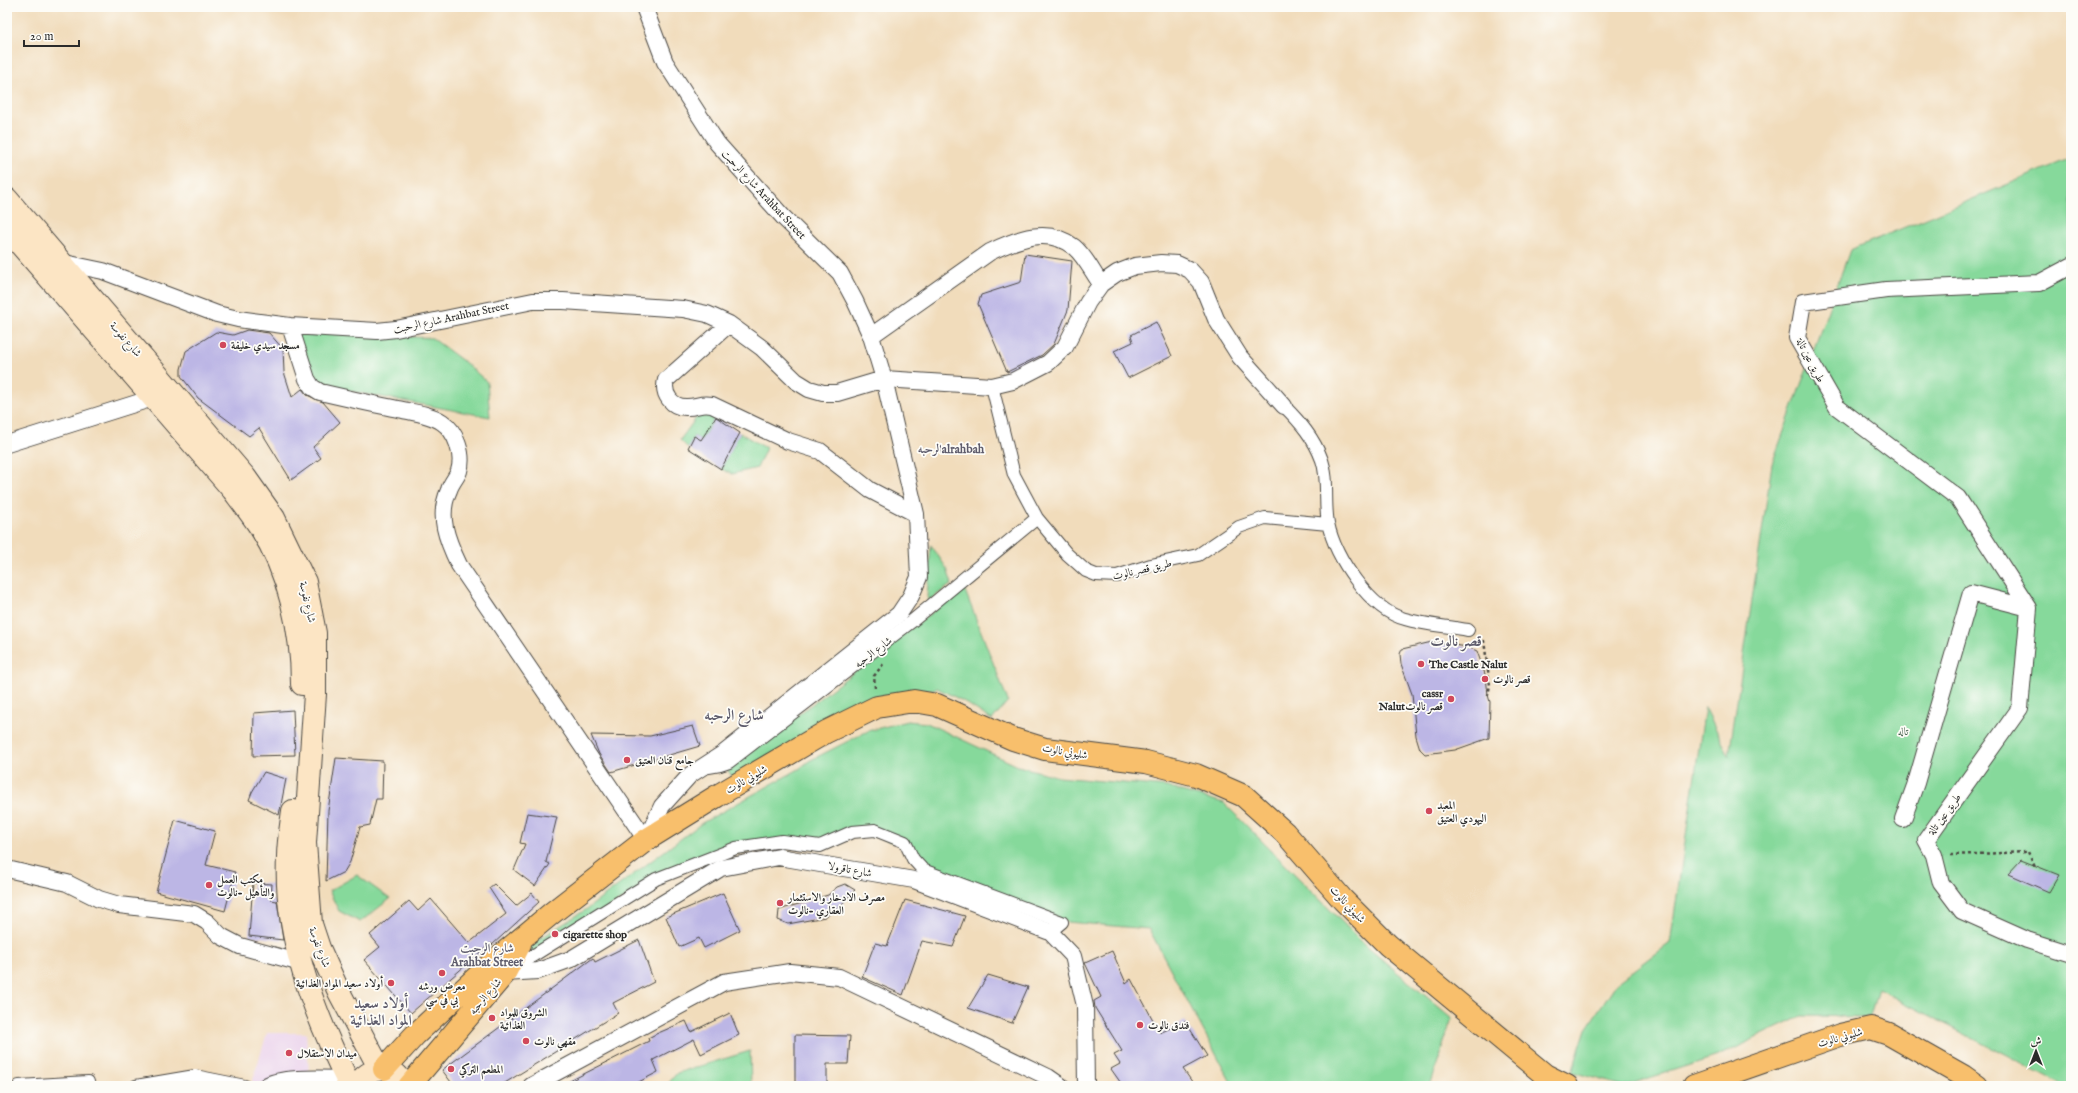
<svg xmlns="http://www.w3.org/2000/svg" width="2078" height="1093" font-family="'IM FELL English',Amiri,serif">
  <rect width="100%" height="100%" fill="#fdfcf7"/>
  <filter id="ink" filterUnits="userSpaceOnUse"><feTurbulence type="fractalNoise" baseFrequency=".025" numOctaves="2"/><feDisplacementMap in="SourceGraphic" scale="8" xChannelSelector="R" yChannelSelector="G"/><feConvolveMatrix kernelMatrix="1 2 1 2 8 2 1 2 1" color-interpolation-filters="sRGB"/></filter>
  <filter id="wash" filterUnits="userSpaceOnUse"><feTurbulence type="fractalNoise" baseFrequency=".012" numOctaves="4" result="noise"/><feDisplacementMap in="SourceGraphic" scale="16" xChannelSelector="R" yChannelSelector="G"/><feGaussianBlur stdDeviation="0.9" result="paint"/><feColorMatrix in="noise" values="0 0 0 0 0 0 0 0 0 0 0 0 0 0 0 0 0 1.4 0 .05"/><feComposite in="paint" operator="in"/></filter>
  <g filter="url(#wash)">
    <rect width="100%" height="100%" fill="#f1dcbb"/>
    <path fill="#ead1ec" d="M267,1033h39l4,53h-59z"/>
    <path fill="#86d99b" stroke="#588263" d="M2071,158v928h-7l-186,-97 -8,28 -68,-1 -84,40 -94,30 -52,-14 14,-43 30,-45 54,-41 35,-236 24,49 43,-292 78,-214z
      M295,333h48l89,5 35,26 20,18 3,35 -162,-30 -17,-9z
      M702,410l14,6 -15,24 -7,-4 -6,12 -8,-8z
      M740,433l26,15 -9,20 -25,6 -11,-5z
      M931,545l16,24 5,15 -24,17 -1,-5z
      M964,588l44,113 -16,19 -29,-19 -26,-13 -61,16 -141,77 -8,-12z
      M907,721l20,2 91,43 41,11 108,10 57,16 143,144 85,71 -22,68h-197l-84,-157 -82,-7 -105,-41 -40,-18 -23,-19 -24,-8h-21l-120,17 -78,26 -125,76 -6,-7 62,-39 115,-86 97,-54 10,-8 59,-30z
      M357,875l33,24 -30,23 -21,-11 -10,-20z
      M750,1051l1,35h-85l11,-13z"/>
    <g id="blocks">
      <path fill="#bcb6e5" d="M1025,254l47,7 -4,49 -14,34 -12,11 -35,17 -29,-68 3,-9 40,-13z
        M1156,322l16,34 -44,22 -14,-27 19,-9 -2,-7z
        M247,330l22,3 14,16 1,23 8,25 10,-8 5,6 16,7 17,20 -27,25 8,11 -30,22 -32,-52 -10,8 -51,-38 -17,-22v-7l5,-18 30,-19 17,3z
        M716,417l24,16 -19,36 -33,-21 6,-12 7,4z
        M1432,642l36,5 9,4 9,26 2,18 2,7 -1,36 -34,12 -30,4 -5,-5 -4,-13 -4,-42 -11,-30 -1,-10 2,-5z
        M293,710l2,45 -42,1 1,-43z
        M693,726l7,20 -89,26 -12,-18 -8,-19 59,1z
        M336,758l47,3 -1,38h-6l-6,26 -10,2 -10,35 -6,10 -18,9 2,-70z
        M264,772l22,7 -7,36 -30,-15 3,-8z
        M527,813l30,4 -11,45 4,2 -15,22 -21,-16 11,-26 -5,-1z
        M175,820l40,11 -9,34 29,7 -10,39 -69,-19z
        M2021,860l38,15 -10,17 -41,-18z
        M253,883l19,1 -1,16 6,1 6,39 -34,-4z
        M494,884l22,22 16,-13 7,9 -47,43 -1,-2 -80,70 -47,-53 16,-13 -10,-12 39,-34 9,10 13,-12 38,44 37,-29 -17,-26z
        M845,884l10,6 -17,18 -13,9 -37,7 -10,-4 1,-10 49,-15 9,-8z
        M723,893l17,37 -36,18 -5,-10 -20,9 -13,-30z
        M905,900l60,16 -12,31 -31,-6 -19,54 -41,-18 13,-34 12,3z
        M639,940l15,42 -41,21 5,10 -118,73h-46l-12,-16 151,-112 2,4z
        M1112,951l14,32 5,-4 29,54 25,-12 22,35 -24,13 12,17h-72l-12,-17 9,-5 -6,-9 8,-4 -27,-43 -1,-7 7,-4 -16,-34z
        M988,975l40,12 -16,36 -44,-15z
        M730,1013l9,22 -38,19 -7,-15 -41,21 5,12 -27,14h-71l89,-45 -1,-3 8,-4 30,-13 5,11z
        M795,1035l55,1 -2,28h-21v22h-32z"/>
    </g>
  </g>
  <g filter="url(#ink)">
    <use href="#blocks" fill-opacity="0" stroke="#494641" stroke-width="1"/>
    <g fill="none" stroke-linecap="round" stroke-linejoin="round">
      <g stroke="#494641" stroke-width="14">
        <path id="pedestrian" d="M992,386l22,89 23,43 30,36 19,17 10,4 21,1 34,-11 47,-10 41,-28 26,-9 63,6
          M1284,406c16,16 30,32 38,54 7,20 2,42 6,63 7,34 42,87 77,96 20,6 42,7 63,11
          M703,768l17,-3 9,-3 182,-140 126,-104
          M510,970l146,-91 80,-31 46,-7 38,5 32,-14 23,-2 30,12 8,17 10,11 139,52 -12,10
          M19,1086l69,-4 1,4
          M136,1086l59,-10 50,10"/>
      </g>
      <g stroke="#494641" stroke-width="18">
        <path id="minor" d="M644,7l21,55 52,81 67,75 56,55 15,28 16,35 13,43 32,135 3,63 -8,19 -12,18 -175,139 -34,22 -28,31 -16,34
          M60,262l43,9 114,43 21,5 52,7 87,5 19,-2 137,-28h30l120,8 24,5 22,10 33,24 34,33 13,8 14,4h14l47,-14 108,7 21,-5 35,-18 17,-16 23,-45 13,-18 16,-11 18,-7 26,-3 16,1 13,6 11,12 15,37 24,38 44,49
          M729,324l-63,56c-4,14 6,28 21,27 10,0 13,-4 25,-2l76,36 32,10 50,39 46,24
          M290,326l17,53 5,8 8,5c26,6 52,12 78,17 13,3 32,5 44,13 14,9 22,33 17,49 -2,6 -8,12 -10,19 -12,26 -2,50 10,75l187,275
          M871,336l119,-84c27,-13 58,-26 84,-5 11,9 19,26 27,37
          M7,444l146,-46
          M2029,608l-71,-110 -121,-91 -40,-69 6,-36 83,-12 153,-7 32,-17
          M1903,819l13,-36 55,-190 58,15 -9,100 -94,132 8,15 7,28 21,28 65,29 44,14
          M7,869l60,14 32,16 20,6 75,9 13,8 14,14 19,10 61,17
          M505,973l33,-2 33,-12 150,-91 58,-11 135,23 136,52 23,24 12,50 1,80
          M266,1086c15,-10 62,-7 81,-7
          M531,1086l193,-104 66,-10 49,5 209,100 13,9"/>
      </g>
      <g stroke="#494641" stroke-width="24">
        <path id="secondary" d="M7,199l238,278 29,41 31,64 10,51v61l-10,149 6,81 8,24 20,44 41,77
          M7,229l226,261c9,12 19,25 27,37 29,45 42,104 42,157
          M293,811c-2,15 -5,31 -5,46 -4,81 27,158 62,229
          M357,1086c11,-20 38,-24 47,0"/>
      </g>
      <g stroke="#494641" stroke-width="24">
        <path id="trunk" d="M384,1069l31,-34 78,-73 59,-49 94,-73 71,-44 109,-64 51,-25 37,-6 23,4 76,34 32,10 101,13 50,13 48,21 41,37 58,67 45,45 157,130 22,11
          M409,1086l96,-113 15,-29
          M1694,1086l146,-51 31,-7 18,6 74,42 14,10"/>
      </g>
      <path stroke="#494641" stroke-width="2.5" stroke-dasharray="3 3" stroke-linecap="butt" d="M1477,642l7,-1 6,44 -2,10
        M875,688l-1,-12 10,-13
        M1950,855l78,-3 7,14"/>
      <use href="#pedestrian" stroke="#fff" stroke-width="12"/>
      <use href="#minor" stroke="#fff" stroke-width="16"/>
      <use href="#secondary" stroke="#fce5c4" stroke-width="22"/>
      <use href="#trunk" stroke="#f8bf6c" stroke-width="22"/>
    </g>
  </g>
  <g fill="#d1495b" stroke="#fdfcf7" stroke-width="1.5">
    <circle cx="223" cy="345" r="4"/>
    <circle cx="1421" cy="664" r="4"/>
    <circle cx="1485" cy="679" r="4"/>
    <circle cx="1451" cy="699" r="4"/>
    <circle cx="627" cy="760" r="4"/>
    <circle cx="1429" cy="811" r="4"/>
    <circle cx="209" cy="885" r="4"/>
    <circle cx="780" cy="903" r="4"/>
    <circle cx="555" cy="934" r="4"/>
    <circle cx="442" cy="973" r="4"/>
    <circle cx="391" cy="983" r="4"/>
    <circle cx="492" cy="1018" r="4"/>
    <circle cx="1140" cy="1025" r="4"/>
    <circle cx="526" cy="1041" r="4"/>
    <circle cx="289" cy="1053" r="4"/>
    <circle cx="451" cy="1069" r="4"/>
  </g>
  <g text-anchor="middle" stroke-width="3.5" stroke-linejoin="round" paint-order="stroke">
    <g font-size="11" fill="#2b2b2b" stroke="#fdfcf7">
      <text transform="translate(764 194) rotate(47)" y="4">شارع الرحبت Arahbat Street</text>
      <text transform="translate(451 317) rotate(-12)" y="4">شارع الرحبت Arahbat Street</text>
      <text transform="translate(126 339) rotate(49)" y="4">شارع نفوسة</text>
      <text transform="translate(1811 360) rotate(62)" y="4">طريق عين تالة</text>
      <text transform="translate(1142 569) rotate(-13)" y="4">طريق قصر نالوت</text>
      <text transform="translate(308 602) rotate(77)" y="4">شارع نفوسة</text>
      <text transform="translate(873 652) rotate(-37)" y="4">شارع الرحبه</text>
      <text transform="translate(1065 751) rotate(10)" y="4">شليوني نالوت</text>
      <text transform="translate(746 779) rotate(-30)" y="4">شليوني نالوت</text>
      <text transform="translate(1944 814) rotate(-54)" y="4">طريق عين تالة</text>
      <text transform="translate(850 869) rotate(10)" y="4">شارع تاقرولا</text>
      <text transform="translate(1348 904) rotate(47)" y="4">شليوني نالوت</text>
      <text transform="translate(320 947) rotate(69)" y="4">شارع نفوسة</text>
      <text transform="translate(485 996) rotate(-50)" y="4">شارع الرحبه</text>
      <text transform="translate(1840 1037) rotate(-16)" y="4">شليوني نالوت</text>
    </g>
    <g font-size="11" font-weight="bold" fill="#2b2b2b" stroke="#fdfcf7" text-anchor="start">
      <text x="231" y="349">مسجد سيدي خليفة</text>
      <text x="1429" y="668">The Castle Nalut</text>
      <text x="1493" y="683">قصر نالوت</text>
      <text x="1443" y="697" text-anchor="end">cassr<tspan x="1443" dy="13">Nalutقصر نالوت</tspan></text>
      <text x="635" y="764">جامع قنان العتيق</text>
      <text x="1437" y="809">المعبد<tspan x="1437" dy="13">اليهودي العتيق</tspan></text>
      <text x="217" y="883">مكتب العمل<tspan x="217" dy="13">والتأهيل -نالوت</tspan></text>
      <text x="788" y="901">مصرف الادخار والاستثمار<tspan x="788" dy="13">العقاري -نالوت</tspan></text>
      <text x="563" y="938">cigarette shop</text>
      <text x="383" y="987" text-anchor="end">أولاد سعيد المواد الغذائية</text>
      <text x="442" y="990" text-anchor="middle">معرض ورشه<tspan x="442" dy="13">بي في سي</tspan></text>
      <text x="500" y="1016">الشروق للمواد<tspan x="500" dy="13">الغذائية</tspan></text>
      <text x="1148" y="1029">فندق نالوت</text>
      <text x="534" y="1045">مقهي نالوت</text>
      <text x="297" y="1057">ميدان الاستقلال</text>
      <text x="459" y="1073">المطعم التركي</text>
    </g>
    <g font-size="11" fill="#465f4d" stroke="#fdfcf7">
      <text x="1903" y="735">تاله</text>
    </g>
    <g font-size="12" font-weight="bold" fill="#5e5c6c" stroke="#fdfcf7">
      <text x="951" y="453">الرحبهalrahbah</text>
      <text x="487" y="952">شارع الرحبت<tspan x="487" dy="14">Arahbat Street</tspan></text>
    </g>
    <g font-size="15" font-weight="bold" fill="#5e5c6c" stroke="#fdfcf7">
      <text x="1456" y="646">قصر نالوت</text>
      <text x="734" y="720">شارع الرحبه</text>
      <text x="381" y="1008">أولاد سعيد<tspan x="381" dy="17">المواد الغذائية</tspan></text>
    </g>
  </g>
  <rect width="2078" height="1093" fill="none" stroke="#fdfcf7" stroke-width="24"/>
  <g transform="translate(2036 1051)" stroke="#fdfcf7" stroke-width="3" paint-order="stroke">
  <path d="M0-3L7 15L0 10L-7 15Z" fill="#2b2b2b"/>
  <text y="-6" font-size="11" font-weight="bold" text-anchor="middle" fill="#2b2b2b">ش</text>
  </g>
  <path d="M24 40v6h55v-6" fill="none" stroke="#2b2b2b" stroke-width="2"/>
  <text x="30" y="40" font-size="12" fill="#2b2b2b" stroke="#fdfcf7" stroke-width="3" paint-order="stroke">20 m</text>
</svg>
